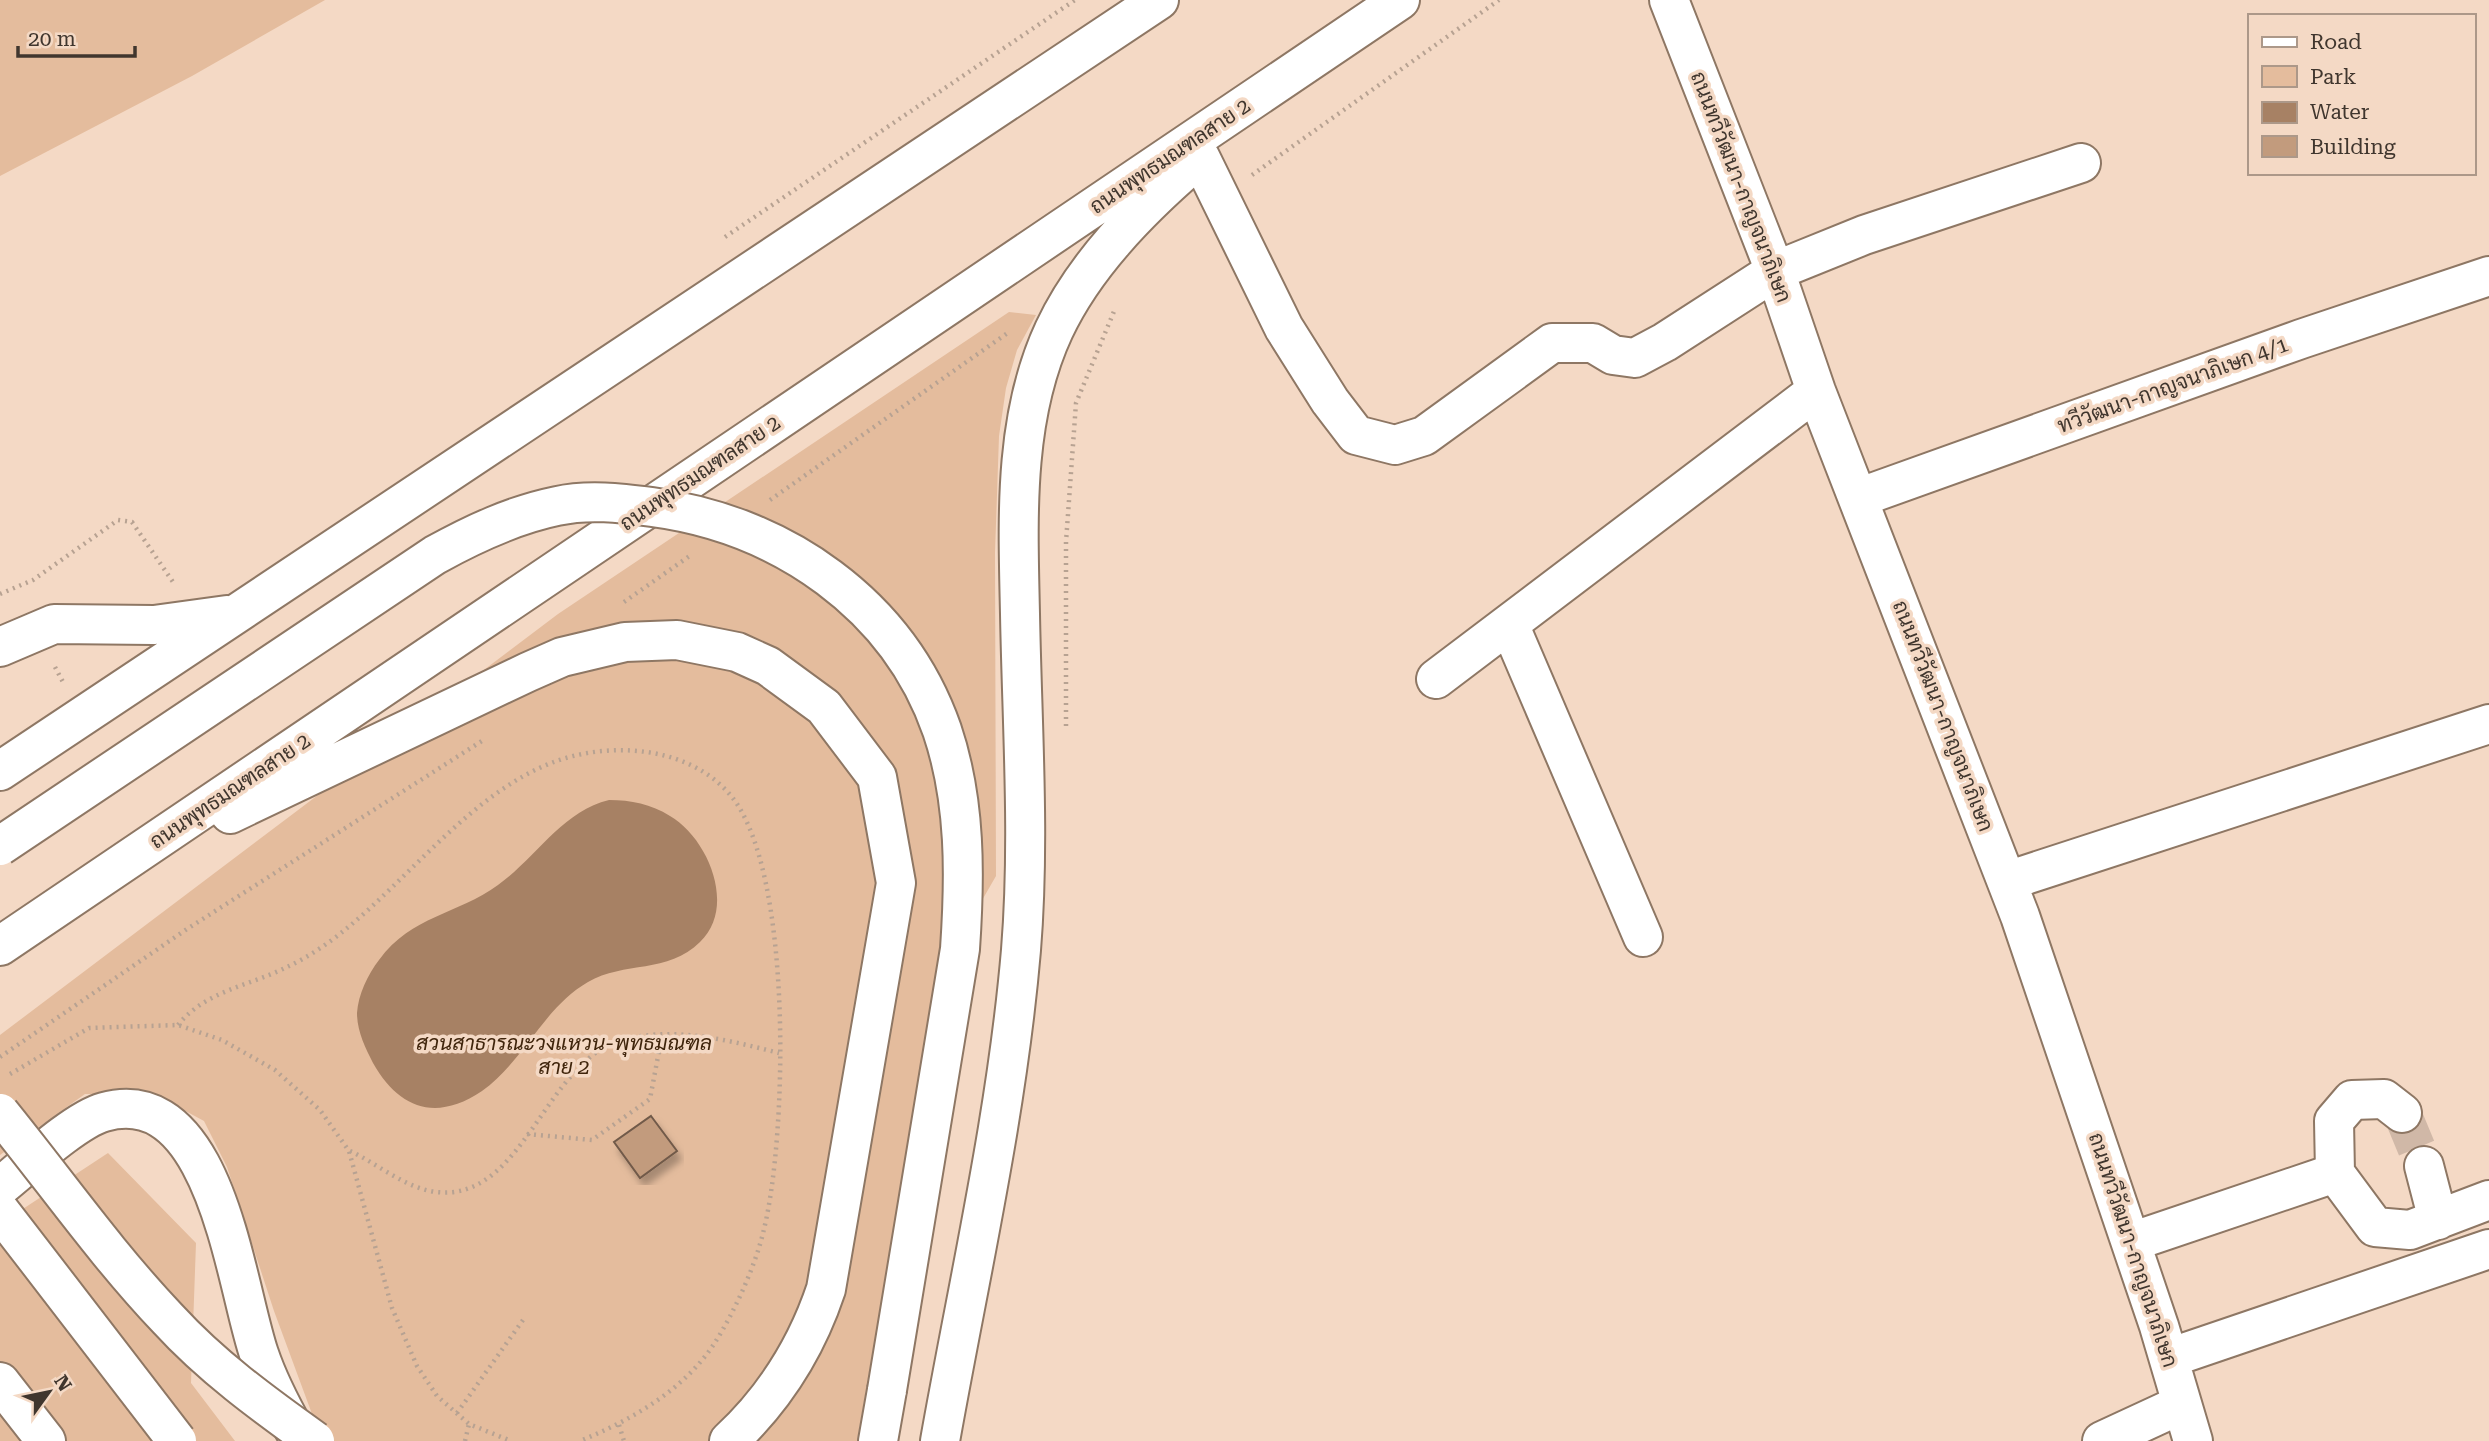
<svg xmlns="http://www.w3.org/2000/svg" width="2489" height="1441" font-family="'Roboto Serif',Sarabun,serif">
  <defs>
    <filter id="shadow"><feDropShadow dx="4.5" dy="8" stdDeviation="3.5" flood-color="#0004"/></filter>
  </defs>
  <rect width="100%" height="100%" fill="#f4d9c5"/>
  <path fill="#e4bc9d" d="M0,0h325l-133,76 -192,100z
    M1009,312l27,3 -19,35 -11,38 -7,48 -4,117 1,323 -57,99 -82,466h-535l-48,-130 -47,-144 -23,-46 -50,-27h-69l-85,61v-120l558,-421z
    M108,1153l88,90 -5,140 44,58h-235v-217z"/>
  <path fill="#a78164" d="M609,800c22,0 42,4 61,16 38,22 67,91 30,126 -32,32 -76,19 -112,40 -45,26 -64,79 -106,109 -46,31 -83,18 -109,-28 -8,-16 -16,-32 -16,-50 1,-18 11,-39 22,-53 33,-45 78,-45 119,-75 39,-28 63,-73 111,-85z"/>
  <path fill="#c29b7d" stroke="#715a49" stroke-width="2" filter="url(#shadow)" d="M651,1116l26,35 -37,27 -26,-36z"/>
  <g fill="none" stroke-linecap="round" stroke-linejoin="round">
    <path stroke="#d0b8a7" stroke-width="38" stroke-dasharray="38 19" stroke-linecap="butt" d="M2402,1113l22,53"/>
    <g stroke="#8e7764" stroke-width="42">
      <path id="minor" d="M1669,0l106,271 41,120 204,525 139,410 34,115
        M1200,157l84,171 46,73 26,34 39,10 29,-9 128,-93h41l20,12 22,3 30,-16 110,-71 89,-36 217,-72
        M1858,498l443,-159 188,-63
        M1509,624l134,313
        M1436,679l380,-288
        M2007,881l482,-157
        M2402,1113l-18,-14 -32,1 -18,21 1,52 40,54 35,3 79,-30
        M2424,1166l14,54
        M2131,1242l204,-69
        M2169,1358l320,-109
        M2102,1441l80,-37"/>
    </g>
    <g stroke="#8e7764" stroke-width="42">
      <path id="major" d="M0,647l54,-23 100,1 73,-10
        M0,771l1159,-771
        M230,814l298,-142 34,-15 63,-15 52,-2 60,12 31,14 56,41 53,70 19,106 -70,406c-20,60 -51,109 -97,152
        M0,946l1400,-946
        M0,1187c25,-20 75,-67 104,-75 112,-31 131,172 155,242 9,27 22,52 36,77
        M0,1382l46,59
        M878,1441l9,-51
        M940,1441c29,-163 67,-326 81,-491 9,-111 1,-225 -1,-336 -2,-95 -7,-196 34,-284 30,-64 84,-119 137,-165"/>
    </g>
    <path stroke="#b7a292" stroke-width="4.5" stroke-dasharray="2 5" stroke-linecap="butt" d="M1252,175l247,-175
      M725,237l350,-237
      M770,500l239,-168
      M0,594l33,-14 85,-60 14,2 41,60
      M624,602l67,-47
      M55,667l9,17
      M1066,726v-184l10,-139 39,-94
      M178,1025c27,-34 71,-39 109,-58 20,-9 42,-24 59,-38 65,-53 126,-135 205,-166 59,-23 140,-17 181,34 61,77 55,339 32,432 -8,36 -30,84 -50,115 -31,47 -83,76 -134,97
      M0,1057l187,-128 298,-190
      M10,1074l79,-46 89,-3 44,15 53,30 45,40 29,41 43,157 25,58 20,30 32,28 42,17
      M527,1134l65,6 58,-41 12,-64
      M350,1151c28,13 55,37 86,41 88,10 108,-130 186,-152 52,-14 106,0 157,13
      M457,1413l66,-93
      M619,1425l5,16
      M465,1441l4,-17"/>
    <use href="#minor" stroke="#fff" stroke-width="38"/>
    <use href="#major" stroke="#fff" stroke-width="38"/>
    <g stroke="#8e7764" stroke-width="42" stroke-linecap="butt">
      <path id="major-bridge" d="M0,846l435,-291c38,-21 78,-40 122,-49 31,-7 64,-3 95,1 129,17 246,97 290,223 24,71 23,146 18,219l-73,441
        M0,1113c56,69 107,142 168,206 43,47 95,85 147,122
        M0,1211l177,230"/>
    </g>
    <use href="#major-bridge" stroke="#fff" stroke-width="38"/>
  </g>
  <g text-anchor="middle" stroke-width="7" stroke-linejoin="round" paint-order="stroke">
    <g font-size="21" fill="#40362e" stroke="#f4d9c5">
      <text transform="translate(1170 156) rotate(-34)" y="7">ถนนพุทธมณฑลสาย 2</text>
      <text transform="translate(1741 187) rotate(69)" y="7">ถนนทวีวัฒนา-กาญจนาภิเษก</text>
      <text transform="translate(2173 385) rotate(-20)" y="7">ทวีวัฒนา-กาญจนาภิเษก 4/1</text>
      <text transform="translate(700 473) rotate(-34)" y="7">ถนนพุทธมณฑลสาย 2</text>
      <text transform="translate(1943 716) rotate(69)" y="7">ถนนทวีวัฒนา-กาญจนาภิเษก</text>
      <text transform="translate(230 791) rotate(-34)" y="7">ถนนพุทธมณฑลสาย 2</text>
      <text transform="translate(2133 1250) rotate(72)" y="7">ถนนทวีวัฒนา-กาญจนาภิเษก</text>
    </g>
    <g font-size="21" font-style="italic" fill="#40250c" stroke="#f4d9c5">
      <text x="564" y="1050">สวนสาธารณะวงแหวน-พุทธมณฑล<tspan x="564" dy="24">สาย 2</tspan></text>
    </g>
  </g>
  <rect x="2248" y="14" width="228" height="161" fill="#f4d9c5" stroke="#ac9889" stroke-width="2"/>
  <rect x="2262" y="37" width="35" height="10" fill="#ffffff" stroke="#ac9889" stroke-width="2"/>
  <text x="2310" y="49" font-size="21" fill="#40362e">Road</text>
  <rect x="2262" y="66" width="35" height="21" fill="#e4bc9d" stroke="#ac9889" stroke-width="2"/>
  <text x="2310" y="84" font-size="21" fill="#40362e">Park</text>
  <rect x="2262" y="102" width="35" height="21" fill="#a78164" stroke="#ac9889" stroke-width="2"/>
  <text x="2310" y="119" font-size="21" fill="#40362e">Water</text>
  <rect x="2262" y="136" width="35" height="21" fill="#c29b7d" stroke="#ac9889" stroke-width="2"/>
  <text x="2310" y="154" font-size="21" fill="#40362e">Building</text>
  <g transform="translate(49 1392) rotate(57)" stroke="#f4d9c5" stroke-width="5" paint-order="stroke">
  <path d="M0-5L12 26L0 18L-12 26Z" fill="#40362e"/>
  <text y="-10" font-size="19" font-weight="bold" text-anchor="middle" fill="#40362e">N</text>
  </g>
  <path d="M18 46v10h117v-10" fill="none" stroke="#40362e" stroke-width="3.5"/>
  <text x="28" y="46" font-size="21" fill="#40362e" stroke="#f4d9c5" stroke-width="5" paint-order="stroke">20 m</text>
</svg>
